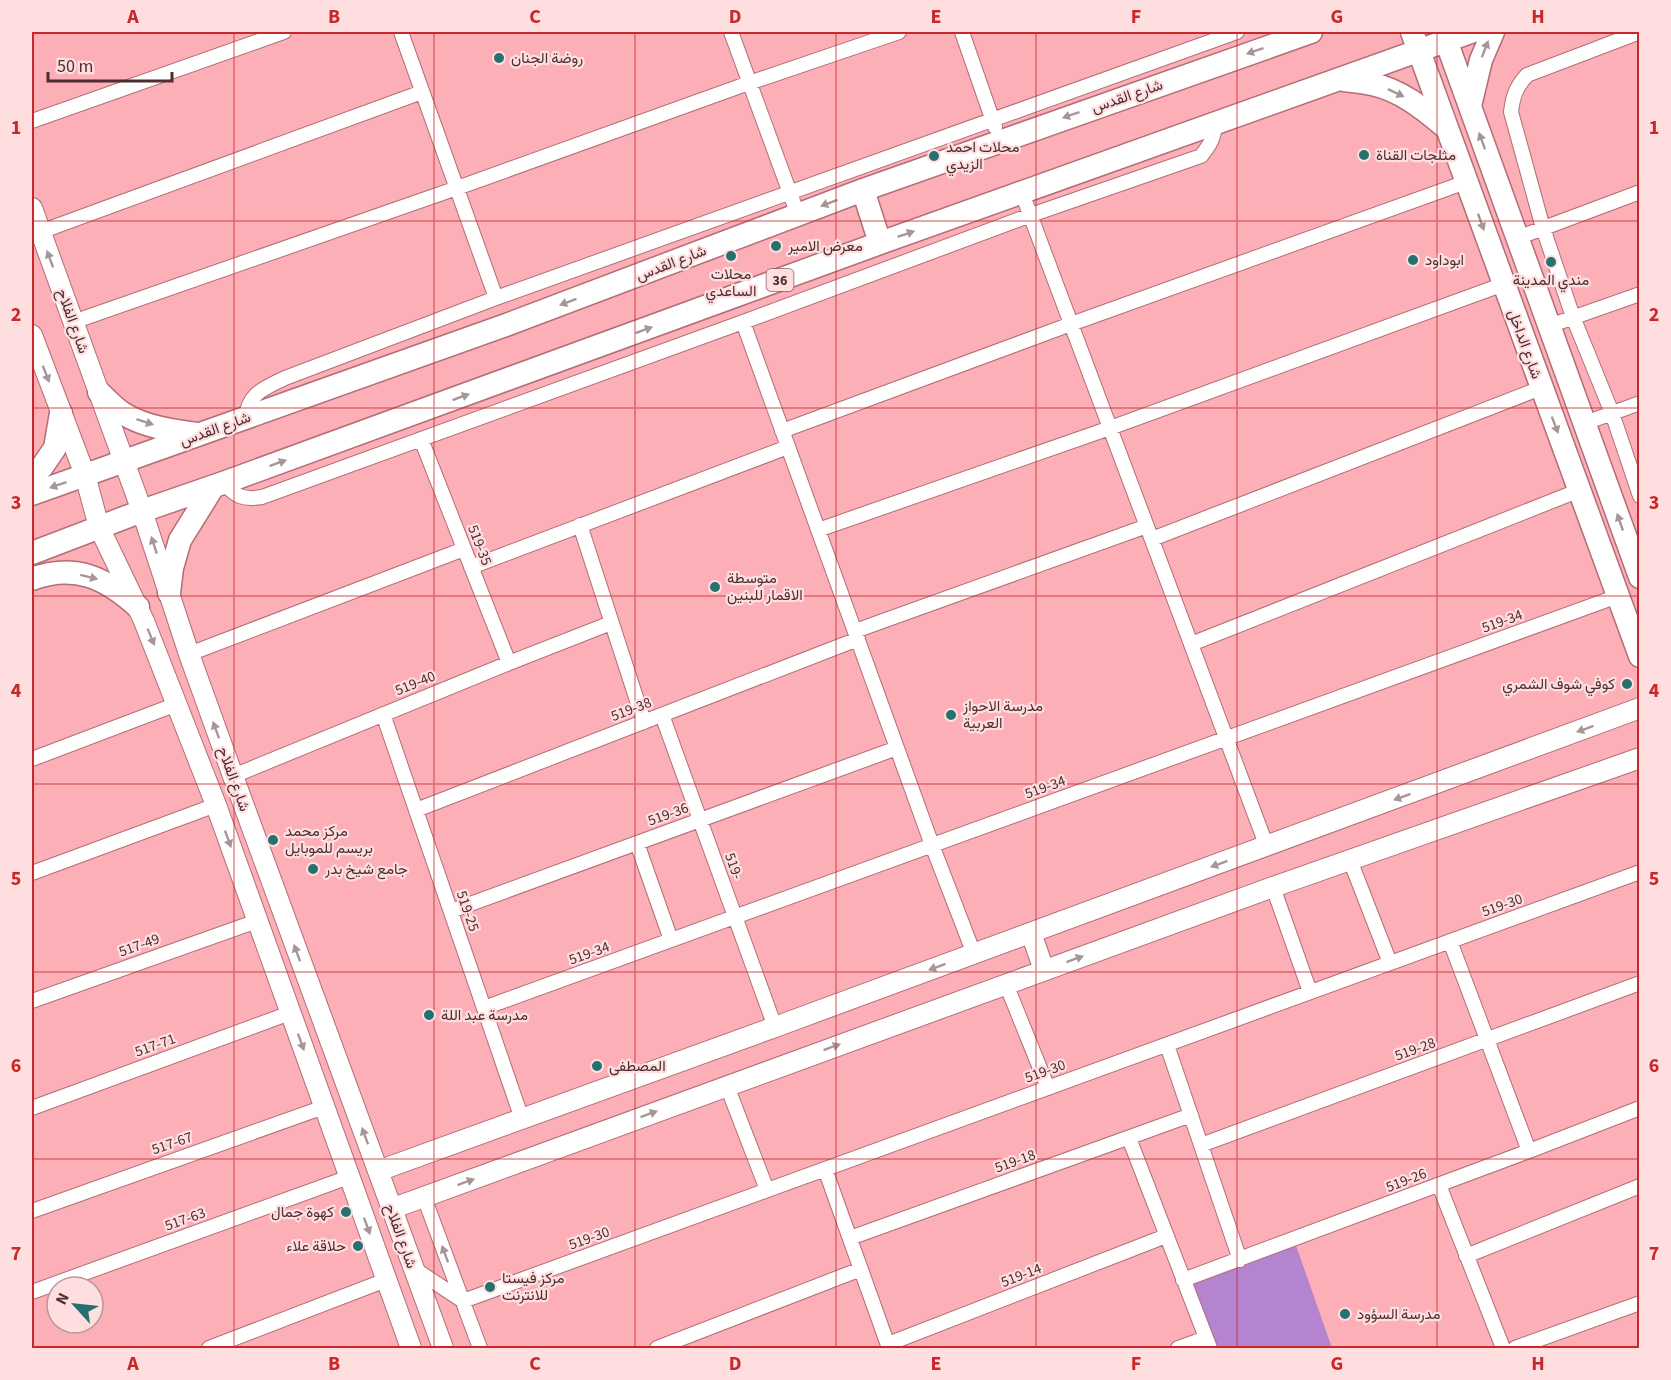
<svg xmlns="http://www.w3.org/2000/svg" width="1671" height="1380" font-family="'Source Sans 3',Vazirmatn,sans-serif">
  <rect width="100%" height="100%" fill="#fcafb6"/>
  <path fill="#b584d0" d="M1294,1240l38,108h-122l-27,-68z"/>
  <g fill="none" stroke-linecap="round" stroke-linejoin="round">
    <g stroke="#b46d75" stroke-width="16">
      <path id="street" d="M401,32l95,266
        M731,32l67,183
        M962,32l33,95
        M1640,32l-113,43c-11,12 -14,21 -16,37l32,116 30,89 39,96 28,83
        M32,121l252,-89
        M1022,193l245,654
        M40,232l382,-140
        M1517,238l123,-46
        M73,322l384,-134 292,-105 150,-51
        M743,322l189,523 42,109
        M1549,326l91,-32
        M246,418c2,-25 19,-30 39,-40l211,-80 741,-266
        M1585,423l55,-20
        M782,431l289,-107 395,-142
        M421,439l88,224
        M223,483c14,14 20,17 39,14l481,-175 288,-107 170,-59c9,-11 13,-18 14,-32
        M580,525l64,197
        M818,530l292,-102 394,-144
        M1152,539l389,-151
        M471,567l317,-120
        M855,631l292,-105
        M1191,644l389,-154
        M189,654l275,-105
        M383,714l139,405
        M662,715l113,312
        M32,759l145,-55
        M233,776l276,-113 102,-40
        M416,810l442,-171
        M637,843l34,97
        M1350,860l40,103
        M32,873l184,-68
        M1273,887l37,105
        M451,911l446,-163
        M1450,941l79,210
        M1006,984l42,104
        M32,1001l225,-80
        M484,1008l1134,-412
        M1167,1045l73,215
        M727,1086l40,104
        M32,1108l258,-95
        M1129,1138l81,210
        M1201,1145l439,-162
        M825,1169l64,179
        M1439,1185l64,163
        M424,1197l56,151
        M32,1211l292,-104
        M850,1238l341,-123
        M1466,1256l174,-70
        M413,1268l50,33 1177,-429
        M1183,1280l346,-129 111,-43
        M32,1292l317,-115
        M888,1344l278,-108
        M209,1348l177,-68
        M657,1348l204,-79
        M1178,1348l28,-10
        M1515,1348l125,-45"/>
    </g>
    <g stroke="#b46d75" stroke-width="22">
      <path id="secondary" d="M32,208l110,303 47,143 44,122 210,572
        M32,335l53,140 14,52 45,94 72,184 195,543
        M1031,933l13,37
        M378,1171l397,-144 865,-319
        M391,1209l882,-322 367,-129"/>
    </g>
    <g stroke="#b46d75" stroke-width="25">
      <path id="primary" d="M1412,32l228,624
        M1443,32l197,545
        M1344,80c9,1 19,2 28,4 28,6 51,24 73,43
        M1470,106l11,-46 12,-28
        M863,190l17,53
        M99,392c8,8 16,17 25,22 21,13 50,17 73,20
        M32,477l10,-10 13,-19 6,-35
        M32,494l474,-169 357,-135 448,-158
        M32,553l110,-42 81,-28 657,-240 591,-211
        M32,579c43,-16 74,-1 106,28
        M169,593l3,-25 8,-28 33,-53"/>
    </g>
    <use href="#street" stroke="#fff" stroke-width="14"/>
    <use href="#secondary" stroke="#fff" stroke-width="20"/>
    <use href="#primary" stroke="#fff" stroke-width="22"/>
  </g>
  <defs><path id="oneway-solid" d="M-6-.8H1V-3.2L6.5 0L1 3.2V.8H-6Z" transform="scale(1.5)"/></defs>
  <g fill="#a69698">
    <use href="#oneway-solid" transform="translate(1485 49) rotate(-69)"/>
    <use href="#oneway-solid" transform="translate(1255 51) rotate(161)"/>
    <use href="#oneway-solid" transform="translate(1396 93) rotate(25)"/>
    <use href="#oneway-solid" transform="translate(1071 115) rotate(161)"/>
    <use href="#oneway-solid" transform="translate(1482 141) rotate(-110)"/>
    <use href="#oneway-solid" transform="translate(829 203) rotate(159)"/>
    <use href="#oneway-solid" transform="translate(1481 222) rotate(70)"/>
    <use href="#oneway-solid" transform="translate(906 234) rotate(-19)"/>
    <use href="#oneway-solid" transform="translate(50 259) rotate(-110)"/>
    <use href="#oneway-solid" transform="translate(568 302) rotate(159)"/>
    <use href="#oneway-solid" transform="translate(644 330) rotate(-20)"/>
    <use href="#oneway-solid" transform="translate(46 374) rotate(69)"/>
    <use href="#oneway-solid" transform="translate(461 397) rotate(-20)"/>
    <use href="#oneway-solid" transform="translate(145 422) rotate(18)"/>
    <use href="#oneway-solid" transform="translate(1555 425) rotate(69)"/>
    <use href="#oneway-solid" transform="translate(278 463) rotate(-20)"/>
    <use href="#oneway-solid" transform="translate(58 485) rotate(161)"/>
    <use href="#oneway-solid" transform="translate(1620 522) rotate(-109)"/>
    <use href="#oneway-solid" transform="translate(154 545) rotate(-108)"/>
    <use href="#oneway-solid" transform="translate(89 577) rotate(14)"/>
    <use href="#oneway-solid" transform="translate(151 637) rotate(68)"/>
    <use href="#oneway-solid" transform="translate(1585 729) rotate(160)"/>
    <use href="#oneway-solid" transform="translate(216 730) rotate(-110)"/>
    <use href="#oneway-solid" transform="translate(1402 797) rotate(160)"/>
    <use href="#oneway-solid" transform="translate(228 839) rotate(70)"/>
    <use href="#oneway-solid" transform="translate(1219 864) rotate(160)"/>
    <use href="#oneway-solid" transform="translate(297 953) rotate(-110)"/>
    <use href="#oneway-solid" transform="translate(1075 959) rotate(-20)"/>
    <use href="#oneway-solid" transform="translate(937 967) rotate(160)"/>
    <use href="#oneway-solid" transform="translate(301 1042) rotate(70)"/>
    <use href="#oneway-solid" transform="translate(832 1047) rotate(-20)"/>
    <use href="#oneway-solid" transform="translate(649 1114) rotate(-20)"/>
    <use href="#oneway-solid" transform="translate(365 1136) rotate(-110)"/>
    <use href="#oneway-solid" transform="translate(466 1182) rotate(-20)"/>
    <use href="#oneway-solid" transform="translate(367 1226) rotate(70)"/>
    <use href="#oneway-solid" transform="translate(445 1254) rotate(-110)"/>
  </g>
  <path fill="none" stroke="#c82829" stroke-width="1.5" stroke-opacity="0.55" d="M234,32v1316M434,32v1316M635,32v1316M836,32v1316M1036,32v1316M1237,32v1316M1437,32v1316M32,221h1608M32,408h1608M32,596h1608M32,784h1608M32,972h1608M32,1159h1608"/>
  <g fill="#26716f" stroke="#ffdee0" stroke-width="2">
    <circle cx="499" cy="58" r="6"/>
    <circle cx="1364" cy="155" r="6"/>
    <circle cx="934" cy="156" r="6"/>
    <circle cx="776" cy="246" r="6"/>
    <circle cx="731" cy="256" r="6"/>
    <circle cx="1413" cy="260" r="6"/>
    <circle cx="1551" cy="262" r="6"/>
    <circle cx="715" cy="587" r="6"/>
    <circle cx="1627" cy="684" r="6"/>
    <circle cx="951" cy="715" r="6"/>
    <circle cx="273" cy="840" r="6"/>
    <circle cx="313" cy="869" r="6"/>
    <circle cx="429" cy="1015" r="6"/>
    <circle cx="597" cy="1066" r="6"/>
    <circle cx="346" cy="1212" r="6"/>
    <circle cx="358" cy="1246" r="6"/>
    <circle cx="490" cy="1287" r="6"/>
    <circle cx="1345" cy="1314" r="6"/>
  </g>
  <g text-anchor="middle" stroke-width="4.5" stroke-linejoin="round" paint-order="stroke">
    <rect fill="#ffdee0" stroke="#826265" stroke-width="1.5" x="766.5" y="269" width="27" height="22" rx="4.5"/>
    <g font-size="14" font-weight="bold" fill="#4c2d30">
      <text x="780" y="285">36</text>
    </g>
    <g font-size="15" fill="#4c2d30" stroke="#ffdee0" text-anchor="start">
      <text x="511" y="63">روضة الجنان</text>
      <text x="946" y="152">محلات احمد<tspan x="946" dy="17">الزيدي</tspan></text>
      <text x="1376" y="160">مثلجات القناة</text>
      <text x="788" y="251">معرض الامير</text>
      <text x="1425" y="265">ابوداود</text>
      <text x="731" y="279" text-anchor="middle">محلات<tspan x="731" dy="17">الساعدي</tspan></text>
      <text x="1551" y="285" text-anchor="middle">مندي المدينة</text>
      <text x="727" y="583">متوسطة<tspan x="727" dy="17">الاقمار للبنين</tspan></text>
      <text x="1615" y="689" text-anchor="end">كوفي شوف الشمري</text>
      <text x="963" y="711">مدرسة الاحواز<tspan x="963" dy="17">العربية</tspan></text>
      <text x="285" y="836">مركز محمد<tspan x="285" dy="17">بريسم للموبايل</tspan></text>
      <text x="325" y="874">جامع شيخ بدر</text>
      <text x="441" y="1020">مدرسة عبد اللة</text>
      <text x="609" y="1071">المصطفى</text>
      <text x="334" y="1217" text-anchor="end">كهوة جمال</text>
      <text x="346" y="1251" text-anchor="end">حلاقة علاء</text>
      <text x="502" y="1283">مركز فيستا<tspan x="502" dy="17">للانترنت</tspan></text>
      <text x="1357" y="1319">مدرسة السؤود</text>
    </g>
    <g font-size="15" fill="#4c2d30" stroke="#ffdee0">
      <text transform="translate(1127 96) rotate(-19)" y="5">شارع القدس</text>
      <text transform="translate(671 263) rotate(-21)" y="5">شارع القدس</text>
      <text transform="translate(73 321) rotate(70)" y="5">شارع الفلاح</text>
      <text transform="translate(1525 344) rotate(70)" y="5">شارع الداخل</text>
      <text transform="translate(215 429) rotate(-20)" y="5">شارع القدس</text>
      <text transform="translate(480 545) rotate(69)" y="5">519-35</text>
      <text transform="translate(1502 621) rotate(-20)" y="5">519-34</text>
      <text transform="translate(415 683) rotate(-22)" y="5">519-40</text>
      <text transform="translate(631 709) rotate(-21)" y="5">519-38</text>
      <text transform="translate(234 779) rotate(70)" y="5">شارع الفلاح</text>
      <text transform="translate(1045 787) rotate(-20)" y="5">519-34</text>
      <text transform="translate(668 814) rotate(-20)" y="5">519-36</text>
      <text transform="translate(734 866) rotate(70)" y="5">519-</text>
      <text transform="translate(1502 905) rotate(-20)" y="5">519-30</text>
      <text transform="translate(468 911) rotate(71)" y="5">519-25</text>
      <text transform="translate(139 945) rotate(-20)" y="5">517-49</text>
      <text transform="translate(589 953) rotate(-20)" y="5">519-34</text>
      <text transform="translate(155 1045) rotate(-20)" y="5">517-71</text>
      <text transform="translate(1415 1049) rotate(-20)" y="5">519-28</text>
      <text transform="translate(1045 1071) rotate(-20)" y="5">519-30</text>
      <text transform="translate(172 1143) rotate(-19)" y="5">517-67</text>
      <text transform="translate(1015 1161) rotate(-20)" y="5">519-18</text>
      <text transform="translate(1406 1180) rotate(-21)" y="5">519-26</text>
      <text transform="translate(185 1219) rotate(-20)" y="5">517-63</text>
      <text transform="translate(401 1236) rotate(70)" y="5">شارع الفلاح</text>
      <text transform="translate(589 1238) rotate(-20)" y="5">519-30</text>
      <text transform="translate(1021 1275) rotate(-21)" y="5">519-14</text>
    </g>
  </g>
  <rect width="1671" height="1380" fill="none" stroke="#ffdee0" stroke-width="66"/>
  <g transform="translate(75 1305) rotate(297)"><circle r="28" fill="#ffdee0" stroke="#b7979a" stroke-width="1.5"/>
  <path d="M0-4.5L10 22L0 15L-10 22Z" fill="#26716f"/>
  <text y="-9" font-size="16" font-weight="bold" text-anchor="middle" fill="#4c2d30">N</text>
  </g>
  <path d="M48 72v9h124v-9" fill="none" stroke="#4c2d30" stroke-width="3"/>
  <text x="57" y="72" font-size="18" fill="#4c2d30" stroke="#ffdee0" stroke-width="4.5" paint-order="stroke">50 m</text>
  <rect x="33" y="33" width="1605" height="1314" fill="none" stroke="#c82829" stroke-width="2"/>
  <g font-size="20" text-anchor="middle" font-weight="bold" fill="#c82829">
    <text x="133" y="23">A</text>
    <text x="334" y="23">B</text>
    <text x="535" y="23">C</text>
    <text x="735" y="23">D</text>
    <text x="936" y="23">E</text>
    <text x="1136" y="23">F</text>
    <text x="1337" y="23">G</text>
    <text x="1538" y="23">H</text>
    <text x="16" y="134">1</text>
    <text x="1654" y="134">1</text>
    <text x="16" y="321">2</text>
    <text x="1654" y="321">2</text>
    <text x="16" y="509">3</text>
    <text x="1654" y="509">3</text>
    <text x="16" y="697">4</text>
    <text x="1654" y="697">4</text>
    <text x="16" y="885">5</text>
    <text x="1654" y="885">5</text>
    <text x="16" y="1072">6</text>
    <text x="1654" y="1072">6</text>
    <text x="16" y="1260">7</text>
    <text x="1654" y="1260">7</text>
    <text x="133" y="1370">A</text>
    <text x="334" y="1370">B</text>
    <text x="535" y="1370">C</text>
    <text x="735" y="1370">D</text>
    <text x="936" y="1370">E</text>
    <text x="1136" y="1370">F</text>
    <text x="1337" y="1370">G</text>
    <text x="1538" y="1370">H</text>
  </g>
</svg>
